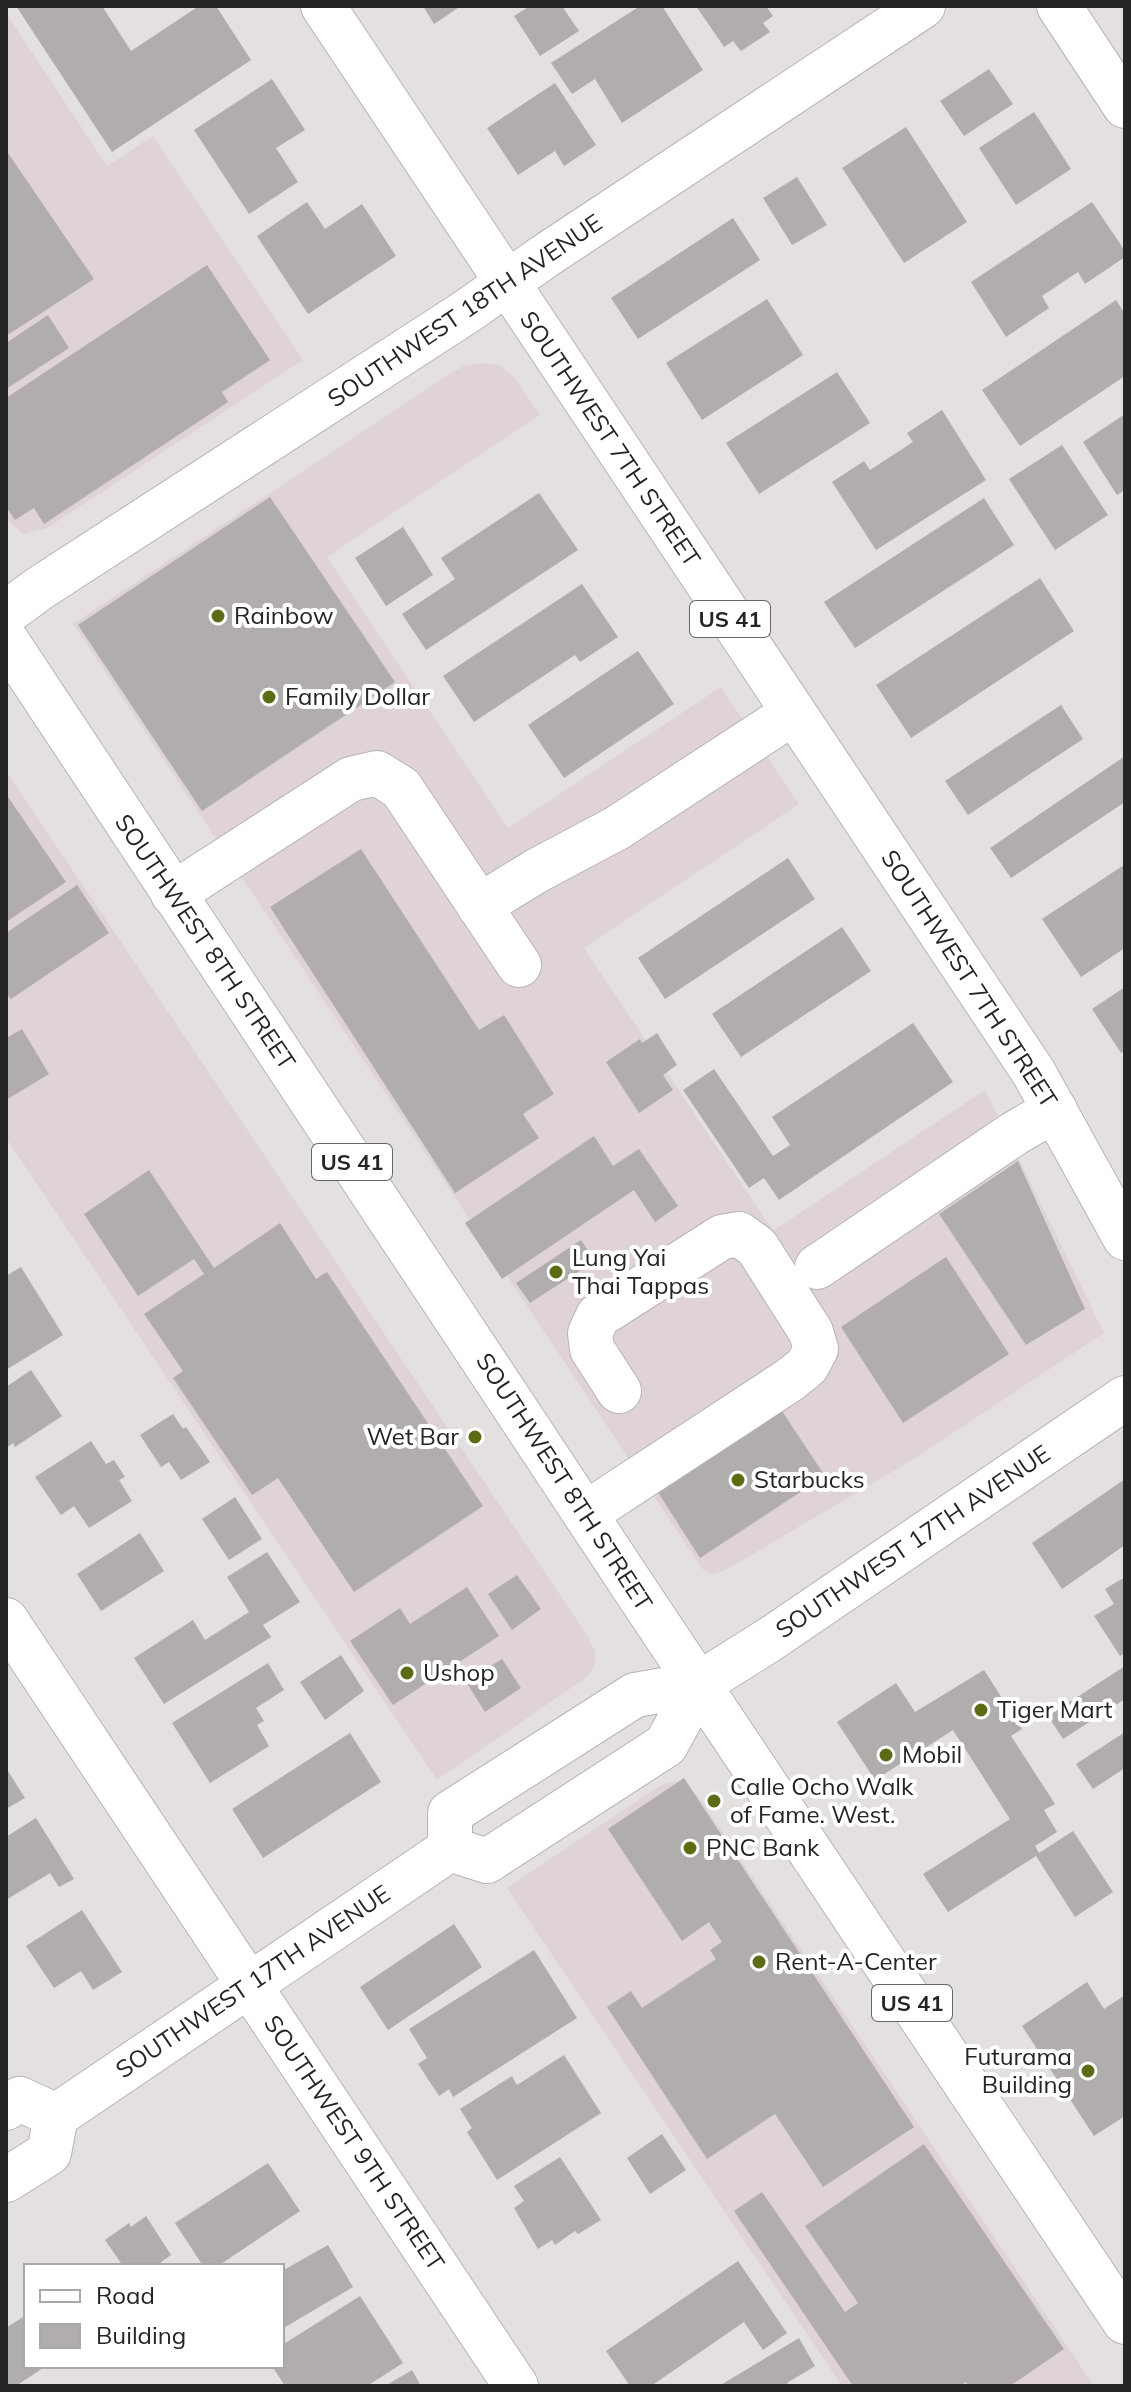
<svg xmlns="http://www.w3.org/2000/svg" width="1131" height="2392" font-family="Mulish,sans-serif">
  <rect width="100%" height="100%" fill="#e4e0e0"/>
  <path fill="#e0d3d5" d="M6,13l101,153 46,-30 150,224 -256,168 -24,6 -17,-15z
    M482,363l17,2 16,13 25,37 -213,142 181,271 213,-141 78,117 -215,144 189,283 212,-141 119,243 -190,126 -190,112 -11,3 -10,-4 -630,-946 376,-250 17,-9z
    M6,771l583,867 6,14v13l-8,12 -150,103 -431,-642z
    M670,1782h11l17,14 396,590h-252l-335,-498 154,-103z"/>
  <path fill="#b1adad" d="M16,6h86l29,45 68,-45h17l35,54 -139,92z
    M423,6h38l-27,18z
    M530,6h32l17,25 -39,25 -26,-40z
    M640,6h22l41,64 -81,53 -27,-44 -23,15 -21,-31z
    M696,6h70l7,10 -10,7 7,9 -29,19 -8,-10 -9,6z
    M989,69l24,35 -49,32 -24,-35z
    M272,79l33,51 -29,18 22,34 -49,32 -55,-84z
    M555,83l41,62 -32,21 -9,-15 -37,24 -31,-47z
    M1034,112l37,57 -55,36 -37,-57z
    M906,127l61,95 -63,41 -62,-95z
    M6,150l88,129 -88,57z
    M797,177l30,48 -35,20 -29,-47z
    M307,202l18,27 37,-25 34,52 -88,58 -51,-78z
    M1092,202l33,49v6l-40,27 -7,-12 -36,24 7,12 -43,29 -35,-55z
    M733,218l27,42 -122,79 -27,-41z
    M207,265l63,95 -48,32 6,10 -184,122 -10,-16 -19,12 -9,-13v-109z
    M767,299l36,56 -101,65 -36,-57z
    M1116,300l9,14v62l-105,70 -38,-56z
    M48,315l21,33 -63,41v-46z
    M837,372l33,51 -111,71 -33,-51z
    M942,410l44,70 -110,70 -44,-68 32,-21 6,9 43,-28 -6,-9z
    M1125,414v76l-8,5 -34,-53z
    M1062,445l46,70 -53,35 -46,-71z
    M539,493l39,57 -152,100 -24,-36 53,-35 -14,-21z
    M270,497l125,185 -193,129 -124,-186z
    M984,498l30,47 -159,103 -31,-46z
    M403,527l30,48 -47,31 -31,-48z
    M1040,578l34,53 -163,107 -35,-53z
    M582,584l36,53 -38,25 -5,-7 -101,67 -31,-46z
    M638,651l36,53 -110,74 -36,-53z
    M1061,705l22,34 -115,76 -23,-34z
    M1125,756v46l-114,76 -21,-30z
    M6,794l60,88 -60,40z
    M361,849l118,181 25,-15 50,79 -31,20 16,24 -84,55 -185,-286z
    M788,858l27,41 -150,100 -27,-41z
    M1124,865l1,83 -44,29 -39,-58z
    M77,885l32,48 -98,66 -5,-6v-60z
    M842,927l29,44 -130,86 -29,-43z
    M1125,987v63l-4,3 -29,-44z
    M913,1023l40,59 -174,118 -15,-22 -15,10 -66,-98 31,-21 59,87 17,-11 -18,-28z
    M22,1029l27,45 -43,26v-62z
    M657,1033l20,32 -14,10 10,15 -34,23 -33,-51 34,-23 2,4z
    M594,1136l19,30 26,-17 39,57 -23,16 -21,-32 -132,89 -37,-56z
    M1018,1161l67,148 -59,36 -87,-131z
    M149,1170l65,98 66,-45 36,56 11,-7 156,234 -129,86 -76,-114 -26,17 -79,-117 10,-7 -39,-57 60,-40 -10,-15 -56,37 -54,-82z
    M581,1240l14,21 -65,42 -14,-20z
    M946,1257l63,97 -106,69 -62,-96z
    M21,1267l42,68 -57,35v-94z
    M31,1370l31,46 -47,31 -2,-4 -7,5v-61z
    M776,1402l49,74 -125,82 -48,-75z
    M173,1414l10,15 3,-2 24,35 -29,18 -12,-18 -8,5 -21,-32z
    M91,1441l15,23 8,-4 11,17 -6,3 13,21 -43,27 -15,-22 -13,9 -26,-38z
    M1125,1479v66l-63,44 -30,-46z
    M235,1497l27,42 -33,21 -27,-41z
    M140,1533l24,38 -63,40 -24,-37z
    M267,1552l33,50 -37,23 8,12 -107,67 -30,-46 59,-38 12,20 44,-28 -22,-35z
    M517,1575l24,34 -29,21 -24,-36z
    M1125,1577v76l-5,3 -26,-40 20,-12 -9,-15z
    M467,1587l32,49 -106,69 -43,-64 50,-33 10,16z
    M341,1655l23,36 -39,29 -25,-38z
    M502,1659l19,29 -36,24 -19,-30z
    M268,1663l16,27 -28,18 8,13 -7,4 12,21 -59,37 -38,-60z
    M1125,1666v33l-62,40 -15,-23z
    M984,1670l38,59 -11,7 44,68 -11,6 13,22 -22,14 4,7 34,-22 40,61 -38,25 -39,-61 -88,56 -25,-38 87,-55 -57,-89 -78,50 -38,-58 59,-39 19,29z
    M1125,1732v36l-32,21 -17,-25z
    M350,1733l31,49 -118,76 -31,-49z
    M6,1768l19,30 -19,11z
    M684,1778l230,349 -91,60 -48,-73 -68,45 -100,-152 24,-16 11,17 74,-49 -6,-9 12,-8 -13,-20 -27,19 -74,-112z
    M36,1818l38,61 -15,8 -9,-14 -44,27v-63z
    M82,1910l40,62 -29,18 -12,-19 -27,17 -28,-42z
    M454,1924l28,43 -94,63 -28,-43z
    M534,1950l43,68 -124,79 -4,-8 -10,7 -21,-32 9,-6 -18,-29z
    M1087,1982l17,27 21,-14v121l-31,20 -72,-110z
    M564,2055l37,58 -104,67 -30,-48 5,-4 -12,-19 52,-33 5,9z
    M662,2134l24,36 -36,24 -23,-36z
    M924,2144l140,205 -54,37h-41l-3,-4 -6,4h-107l-119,-175 28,-19 83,120 13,-9 -53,-77z
    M560,2157l41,63 -23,14 -3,-3 -20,14 -3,-5 -14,9 -24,-41 10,-7 -10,-15z
    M268,2163l32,48 -82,55h-15l-28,-43z
    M146,2216l25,39 -10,7 3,4h-37l-1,-2 -3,2 -18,-26 24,-17 2,4z
    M328,2245l25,42 -71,42v-58z
    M738,2261l49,72 -24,17 -19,-28 -93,64h-21l-24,-35z
    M360,2296l43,67 -36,23h-82l-13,-20h10v-21z
    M23,2317l3,4v45h20l-30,20h-10v-58z
    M799,2338l16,28 -28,17 2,3h-70z
    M412,2370l9,16h-36z"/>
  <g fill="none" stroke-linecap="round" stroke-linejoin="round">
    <g stroke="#b7b3b4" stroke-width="46">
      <path id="minor" d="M1059,6l66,100
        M6,613l34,-25 429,-278 76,-54 378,-250
        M173,894l178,-115 26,-6 24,15 118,177
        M479,906l59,-36 79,-42 176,-115
        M817,1267l198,-134 40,-23
        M585,1514l206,-135 16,-13 9,-17 -5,-17 -54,-85 -18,-13 -17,3 -124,79 -8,17 2,16 27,42
        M6,1620l510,766"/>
    </g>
    <g stroke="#b7b3b4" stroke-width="46">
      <path id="major" d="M323,6l711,1067 91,165
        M6,640l644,972 475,710
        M450,1849v-36l185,-118 64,-11 70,-44 356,-242
        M450,1849l37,12 179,-116 33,-61
        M6,2108l14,-9 36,17
        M6,2180l43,-27 7,-37 394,-267"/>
    </g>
    <use href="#minor" stroke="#fff" stroke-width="44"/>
    <use href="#major" stroke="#fff" stroke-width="44"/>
  </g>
  <g fill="#5b6b16" stroke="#fff" stroke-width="3">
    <circle cx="218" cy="616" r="8"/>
    <circle cx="269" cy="697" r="8"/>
    <circle cx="556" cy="1272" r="8"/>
    <circle cx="475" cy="1437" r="8"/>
    <circle cx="738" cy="1480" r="8"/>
    <circle cx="407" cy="1673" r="8"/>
    <circle cx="981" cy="1710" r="8"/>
    <circle cx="886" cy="1755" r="8"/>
    <circle cx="714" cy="1801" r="8"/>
    <circle cx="690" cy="1848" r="8"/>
    <circle cx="759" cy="1962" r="8"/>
    <circle cx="1088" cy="2071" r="8"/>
  </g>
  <g text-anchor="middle" stroke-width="8" stroke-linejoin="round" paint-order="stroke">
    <g fill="#fff" stroke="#676666" stroke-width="2">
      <rect x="690" y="601" width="80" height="36" rx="6"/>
      <rect x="312" y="1144" width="80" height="36" rx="6"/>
      <rect x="872" y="1985" width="80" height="36" rx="6"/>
    </g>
    <g font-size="22" font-weight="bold" fill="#262525">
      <text x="730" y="627">US 41</text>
      <text x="352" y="1170">US 41</text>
      <text x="912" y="2011">US 41</text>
    </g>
    <g font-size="24" fill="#262525" stroke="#fff">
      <text transform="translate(465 311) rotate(-34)" y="8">SOUTHWEST 18TH AVENUE</text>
      <text transform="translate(610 439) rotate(56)" y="8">SOUTHWEST 7TH STREET</text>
      <text transform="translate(205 942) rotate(56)" y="8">SOUTHWEST 8TH STREET</text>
      <text transform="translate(969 979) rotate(57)" y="8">SOUTHWEST 7TH STREET</text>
      <text transform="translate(564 1482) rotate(57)" y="8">SOUTHWEST 8TH STREET</text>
      <text transform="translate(913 1542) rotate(-34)" y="8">SOUTHWEST 17TH AVENUE</text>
      <text transform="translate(253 1982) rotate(-34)" y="8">SOUTHWEST 17TH AVENUE</text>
      <text transform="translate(354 2143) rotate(56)" y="8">SOUTHWEST 9TH STREET</text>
    </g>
    <g font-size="24" fill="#262525" stroke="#fff" text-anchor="start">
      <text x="234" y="624">Rainbow</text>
      <text x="285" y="705">Family Dollar</text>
      <text x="572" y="1266">Lung Yai<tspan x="572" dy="28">Thai Tappas</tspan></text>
      <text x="459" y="1445" text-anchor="end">Wet Bar</text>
      <text x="754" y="1488">Starbucks</text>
      <text x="423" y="1681">Ushop</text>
      <text x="997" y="1718">Tiger Mart</text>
      <text x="902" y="1763">Mobil</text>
      <text x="730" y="1795">Calle Ocho Walk<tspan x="730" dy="28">of Fame. West.</tspan></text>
      <text x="706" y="1856">PNC Bank</text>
      <text x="775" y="1970">Rent-A-Center</text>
      <text x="1072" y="2065" text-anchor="end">Futurama<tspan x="1072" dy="28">Building</tspan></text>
    </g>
  </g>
  <rect width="1131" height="2392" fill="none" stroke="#262525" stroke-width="16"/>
  <rect x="24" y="2264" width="260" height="104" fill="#ffffff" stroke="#a8a8a8" stroke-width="2"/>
  <rect x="40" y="2290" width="40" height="12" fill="#ffffff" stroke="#a8a8a8" stroke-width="2"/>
  <text x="96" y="2304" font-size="24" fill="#262525">Road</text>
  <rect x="40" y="2324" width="40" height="24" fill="#b1adad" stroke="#a8a8a8" stroke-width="2"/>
  <text x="96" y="2344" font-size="24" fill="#262525">Building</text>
</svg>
